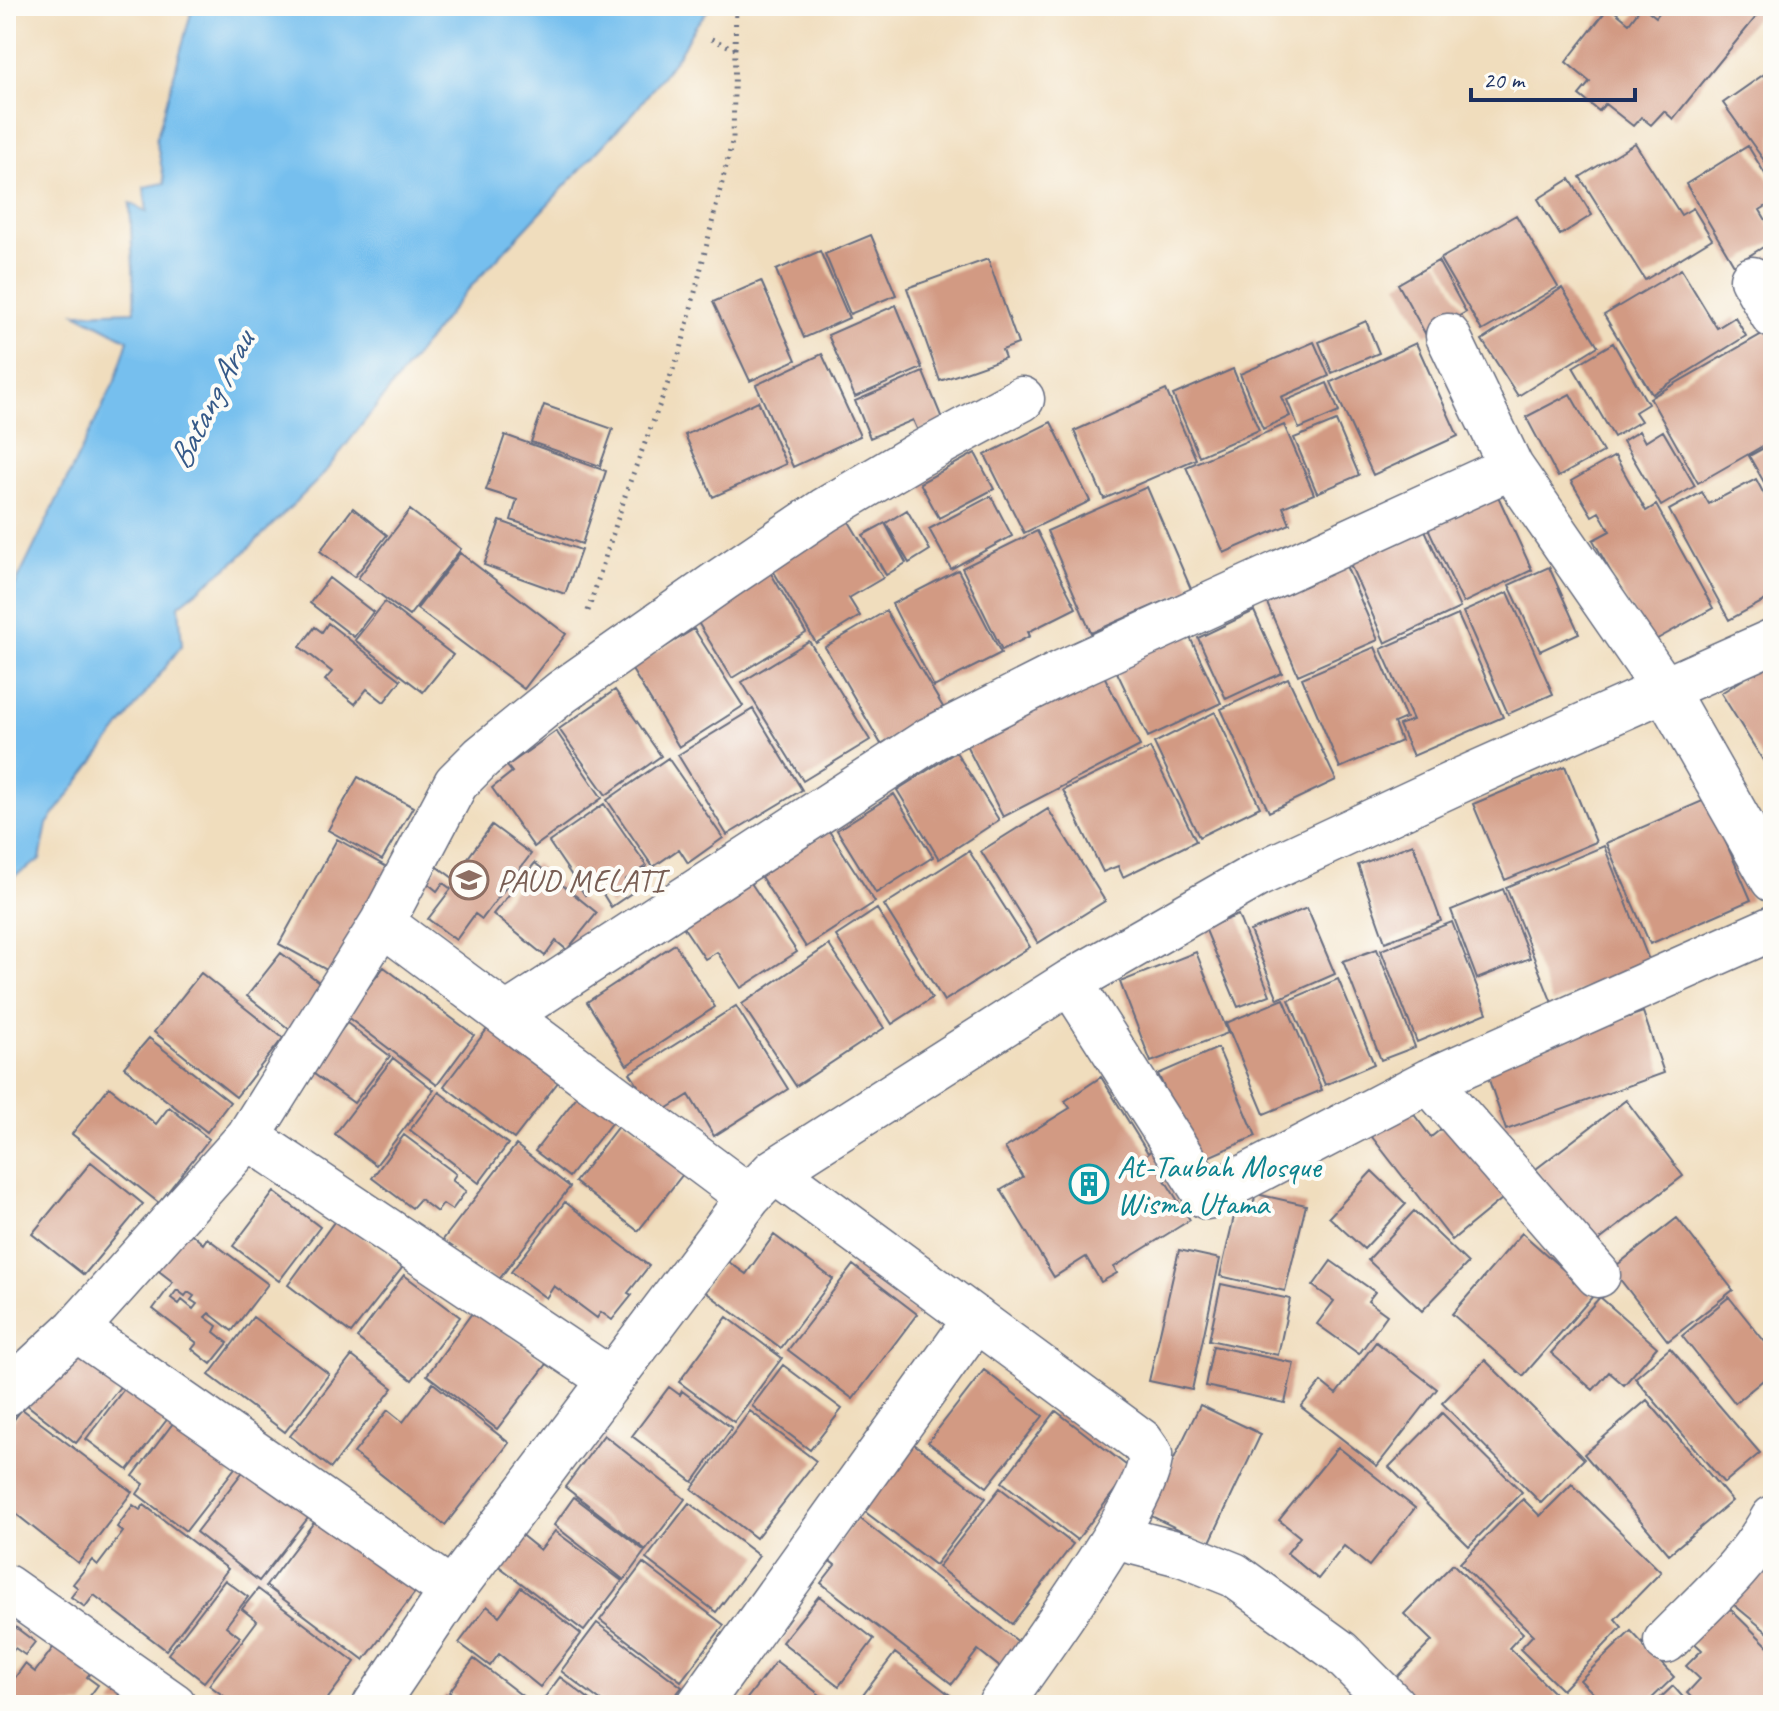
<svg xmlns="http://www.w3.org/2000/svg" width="1779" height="1711" font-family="Caveat,sans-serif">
  <rect width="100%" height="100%" fill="#fdfcf7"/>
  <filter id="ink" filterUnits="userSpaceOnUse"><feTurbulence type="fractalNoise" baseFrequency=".0125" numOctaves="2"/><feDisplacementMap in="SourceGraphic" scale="16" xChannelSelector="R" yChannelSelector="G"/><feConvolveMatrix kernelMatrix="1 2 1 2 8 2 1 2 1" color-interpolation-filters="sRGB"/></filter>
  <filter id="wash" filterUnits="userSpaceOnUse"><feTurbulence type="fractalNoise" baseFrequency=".006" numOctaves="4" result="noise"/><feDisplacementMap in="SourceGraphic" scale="32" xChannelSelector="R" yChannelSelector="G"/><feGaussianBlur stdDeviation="1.8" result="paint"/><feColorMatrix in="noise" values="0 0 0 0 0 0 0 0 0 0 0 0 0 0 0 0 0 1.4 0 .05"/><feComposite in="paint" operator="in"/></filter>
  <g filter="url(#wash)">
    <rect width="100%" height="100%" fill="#f0ddbd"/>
    <path fill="#76bfee" stroke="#4877a6" stroke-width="2" d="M193,6h518l-17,22 -15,26 -43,56 -172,184 -143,183 -82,81 -60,47 3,40 -135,179 -7,36 -34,21v-277l109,-223 13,-41 -52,-27 59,-2 -5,-108 17,9 -3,-25 21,-4 -9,-43z"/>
    <g id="blocks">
      <path fill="#d29a83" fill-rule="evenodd" d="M1642,6l14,11 8,-11h101l-92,113 -9,-8 -13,14 -10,-8 -8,9 -28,-22 -6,7 -20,-16 11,-13 -24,-20 43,-55 20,16z
        M1773,68v105l-50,-70z
        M1635,143l46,72 12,-7 19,31 -67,41 -65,-103z
        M1748,146l25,41v15l-13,8 13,22v9l-39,24 -48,-81z
        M1570,179l22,36 -32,20 -22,-36z
        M1516,215l42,72 -76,44 -42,-72z
        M871,235l25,60 -46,19 -25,-60z
        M820,251l29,67 -45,20 -28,-68z
        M1773,254v48l-21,-35z
        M988,259l30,85 -16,6 3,8 -65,23 -33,-93z
        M1438,261l28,51 -40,23 -28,-51z
        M1681,269l36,59 18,-11 11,19 -94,58 -48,-79z
        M761,281l35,79 -46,21 -37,-79z
        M1562,288l36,58 -80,50 -36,-56z
        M896,305l26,63 -67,29 -27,-62z
        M1366,321l13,32 -47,20 -13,-31z
        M1771,329l2,4v107l-75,43 -48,-85z
        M1314,342l15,34 -48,21 9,19 -27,13 -23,-55z
        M1416,343l42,93 -85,39 -42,-93z
        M1613,343l35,61 -13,8 6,9 -27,16 -41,-70z
        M822,354l38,82 -67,31 -37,-82z
        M1233,369l26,61 -60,26 -26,-61z
        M923,372l20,49 -25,10 -5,-11 -43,18 -15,-37z
        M1327,383l12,29 -40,17 -12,-29z
        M1166,390l30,69 -92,40 -30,-68z
        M1570,394l33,58 -45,25 -32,-60z
        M758,401l28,63 -73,33 -28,-62z
        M544,405l69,24 -13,37 -69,-24z
        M1336,421l23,54 -42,18 -23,-55z
        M1051,422l39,79 -66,32 -39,-78z
        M1284,425l30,69 -31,13 7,17 -66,29 -38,-86z
        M1639,431l6,11 18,-11 32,55 -34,20 -38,-65z
        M505,435l101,36 -24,73 -71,-24 6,-20 -31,-10z
        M1773,443v55l-24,-42z
        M975,453l19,36 -55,29 -19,-35z
        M1615,456l31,55 10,-6 57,103 -63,35 -57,-103 17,-9 -11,-19 -7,4 -21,-35z
        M1756,479l17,32v85l-44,24 -60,-110 33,-18 7,12z
        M1147,487l44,102 -100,44 -44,-102z
        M1497,494l35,76 -69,33 -35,-75z
        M991,496l21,40 -61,33 -22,-40z
        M353,508l34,27 -33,42 -34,-26z
        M410,510l51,39 -52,67 -51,-38z
        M907,510l23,40 -21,13 -23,-40z
        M848,520l35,58 -34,20 11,18 -44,27 -45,-76z
        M500,521l81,29 -16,44 -81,-29z
        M1421,521l39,87 -75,35 -39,-88z
        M885,523l21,40 -20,12 -23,-40z
        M1037,531l39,77 -48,24 2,4 -28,14 -40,-82z
        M460,553l106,81 -42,55 -107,-80z
        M1343,559l35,81 -80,35 -35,-81z
        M766,565l40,68 -74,45 -41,-67z
        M1549,567l30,66 -39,18 -31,-66z
        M958,570l43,83 -67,34 -42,-83z
        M329,578l44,34 -19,25 -44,-34z
        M1508,592l45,102 -45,20 -45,-102z
        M385,602l68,53 -30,37 -68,-52z
        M886,611l57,96 -62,37 -56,-97z
        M1254,611l28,62 -56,26 -28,-61z
        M1458,615l45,102 -90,39 -14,-31 14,-5 -32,-71z
        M328,623l73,57 -17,22 -17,-13 -12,15 -30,-24 7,-8 -32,-25 15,-20 7,5z
        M694,629l49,77 -64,41 -48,-79z
        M1186,629l35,74 -73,34 -35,-73z
        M809,641l61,99 -67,41 -61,-99z
        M1375,647l31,71 -12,5 7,18 -61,27 -38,-90z
        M1773,660v97l-9,5 -43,-69 23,-14 -6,-9z
        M1100,668l40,78 -137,71 -40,-78z
        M1288,678l48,102 -67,32 -48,-103z
        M615,690l46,66 -55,39 -47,-66z
        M753,709l49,81 -75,45 -49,-80z
        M1215,712l45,95 -61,30 -45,-94z
        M556,731l46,67 -68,49 -42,-59 20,-16 -5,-6z
        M1150,748l46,93 -73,36 -5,-11 -15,6 -40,-82z
        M956,752l43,68 -60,39 -42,-69z
        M668,758l55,80 -35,25 -9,-14 -26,18 -46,-67z
        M1565,766l31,76 -91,38 -32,-76z
        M358,777l55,30 -31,53 -54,-30z
        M894,794l39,63 -57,36 -39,-63z
        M1707,799l44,101 -101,44 -44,-101z
        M604,804l43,62 -22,14 8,12 -22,15 -13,-21 -13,9 -36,-53z
        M1048,809l57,92 -67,42 -57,-92z
        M492,825l39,29 -49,65 -7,-5 -19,26 -28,-21 23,-30 -8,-6 -6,8 -11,-9 12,-15 15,11z
        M829,831l46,71 -69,45 -46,-72z
        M337,839l55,31 -58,104 -55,-30z
        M1413,844l28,77 -56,21 -27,-77z
        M1604,846l46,117 -98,40 -46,-116z
        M969,851l61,96 -86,54 -60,-96z
        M535,863l62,50 -30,37 -11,-9 -11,15 -52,-42z
        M749,880l48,72 -56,36 -24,-36 -12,7 -23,-34z
        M1503,889l27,69 -53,21 -26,-69z
        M1307,908l28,66 -57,25 -28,-68z
        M877,909l55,89 -40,26 -56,-88z
        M1238,915l32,80 -32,12 -33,-79z
        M1452,922l35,91 -70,29 -36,-92z
        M675,944l40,63 -88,58 -40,-63z
        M829,945l55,83 -88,58 -54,-82z
        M1377,949l38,98 -34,13 -38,-99z
        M1196,952l32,81 -77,29 -31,-80z
        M281,953l42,32 -34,44 -42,-33z
        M384,967l90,68 -37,50 -91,-69z
        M201,973l82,65 -47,59 -82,-65z
        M1338,979l36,85 -49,21 -36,-85z
        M1284,999l38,91 -58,24 -38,-91z
        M736,1006l52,83 -74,47 -25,-41 -32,20 -27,-42z
        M1643,1012l21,61 -158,57 -21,-62z
        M347,1023l43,33 -36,47 -44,-32z
        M491,1024l71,53 -48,62 -70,-53z
        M149,1038l81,64 -23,30 -83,-65z
        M1218,1048l38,88 -59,26 -39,-88z
        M393,1058l41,32 -58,75 -41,-31z
        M1101,1077l47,76 7,-5 8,13 -7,5 34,54 -76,47 3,6 -16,9 -15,-25 -32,20 -53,-87 22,-13 -18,-29 65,-40 -5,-7z
        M585,1086l34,27 -50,64 -34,-26z
        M109,1087l47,37 13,-17 40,32 -50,64 -87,-69z
        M439,1092l69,52 -29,39 -69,-53z
        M1626,1100l57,76 -90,69 -57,-76z
        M1409,1108l22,29 20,-16 57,73 -56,46 -80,-103z
        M623,1120l64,49 -49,62 -63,-49z
        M404,1135l52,39 -4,6 14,11 -14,19 -9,-6 -6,8 -17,-13 -8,9 -40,-30z
        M516,1145l54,42 -73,95 -55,-41z
        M91,1162l52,42 -59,71 -52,-41z
        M1372,1171l34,33 -42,45 -35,-32z
        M274,1192l46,35 -41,54 -46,-35z
        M1256,1194l50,11 -21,86 -65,-15 16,-68 15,4z
        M565,1202l84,64 -21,27 4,2 -20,25 -11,-8 -4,6 -43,-32 -8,12 -35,-26z
        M1414,1211l54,52 -46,48 -54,-51z
        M337,1218l65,50 -51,65 -63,-48z
        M1677,1218l56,72 -65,51 -56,-72z
        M186,1229l17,15 4,-6 61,46 -36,47 -23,-18 -4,4 12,9 -3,6 14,11 -17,21 -19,-15 5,-6 -44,-34 20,-27 -18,-14zM177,1290l8,6 3,-4 6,4 -3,4 6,4 -4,5 -11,-9 -3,4 -8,-6z
        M1522,1233l71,63 -70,80 -71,-62z
        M774,1235l59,44 -52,69 -78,-58 23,-30 20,14z
        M1179,1250l41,9 -28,131 -43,-9z
        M1331,1261l44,31 -7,9 19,14 -28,39 -42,-30 17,-23 -21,-15z
        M853,1265l64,49 -64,85 -65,-49z
        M404,1275l56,42 -48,63 -55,-42z
        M1221,1284l69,15 -12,56 -69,-15z
        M1600,1297l57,50 -33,38 -15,-13 -16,18 -42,-37z
        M1729,1297l44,55v20l-38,31 -53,-67z
        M475,1309l72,55 -50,65 -70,-54z
        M253,1317l76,57 -44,58 -76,-57z
        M727,1317l55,41 -48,64 -55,-40z
        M75,1340l51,39 -50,64 -50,-39z
        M1376,1342l61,47 -60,77 -76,-59 20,-25 15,12z
        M1213,1346l81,17 -9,40 -80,-17z
        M1670,1348l90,105 -36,30 -89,-105z
        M352,1356l41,32 -62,80 -41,-32z
        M1485,1360l99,99 -43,44 -99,-100z
        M783,1365l59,44 -32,41 -58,-44z
        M984,1370l59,46 -56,71 -59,-45z
        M433,1383l76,60 -64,82 -91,-72 34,-43 15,12z
        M127,1385l42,32 -41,53 -42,-31z
        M669,1387l11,8 2,-4 50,37 -39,54 -61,-46z
        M1647,1400l85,101 -63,53 -85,-100z
        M1200,1405l61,29 -52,110 -62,-30z
        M22,1409l110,83 -54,71 -62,-49 -4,5 -6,-4v-85z
        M750,1411l66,50 -60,77 -64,-49z
        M1056,1411l75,58 -54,71 -75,-58z
        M1442,1413l80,79 -53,54 -80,-79z
        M177,1418l61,46 -52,67 -49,-37 7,-10 -11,-8z
        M604,1435l81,64 -39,51 -81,-63z
        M906,1438l80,60 -51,67 -79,-60z
        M1338,1447l77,61 -46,58 -25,-20 -26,33 -31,-26 13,-16 -21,-17z
        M252,1460l63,49 -56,72 -63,-49z
        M1572,1484l89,88 -46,47 7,8 -60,63 -42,-41 13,-14 -73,-72 63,-64 17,17z
        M1000,1488l73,56 -61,80 -74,-57z
        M574,1497l71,54 -21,29 -70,-55z
        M689,1503l70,53 -43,56 -70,-53z
        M133,1505l7,5 4,-5 84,64 -62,81 -72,-55 -9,12 -14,-10 7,-9 -5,-4 19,-24 6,5 25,-33 -6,-5z
        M324,1509l98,74 -58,77 -98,-74z
        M858,1517l162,126 -19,25 -23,-18 -26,34 -131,-101 14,-18 -9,-7z
        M555,1531l67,50 -38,50 -88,-67 24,-30 20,16z
        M1773,1543v94l-46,-38z
        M643,1563l81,62 -43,56 -81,-61z
        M1453,1564l70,69 -14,15 48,48 -10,9h-130l-24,-24 39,-40 -28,-27z
        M225,1580l23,17 -22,29 14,11 -36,45 -36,-28z
        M521,1587l60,47 -41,53 -41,-33 -9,12 -31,-23 28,-37 12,10z
        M258,1589l97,73 -32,43h-87l-27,-20 48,-64 -15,-12z
        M819,1596l55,43 -35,47 -57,-44z
        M1724,1603l49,48v54h-74l-12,-12 13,-14 -14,-13 16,-16 -13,-12z
        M6,1620l29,22 -10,13 -10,-7 -9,12z
        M597,1623l85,64 -14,18h-62l-45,-34z
        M1631,1631l43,46 -29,28h-40l-25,-25z
        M58,1641l36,27 -7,9 11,8 -15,20h-77v-15l19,-26 10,8z
        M895,1653l55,42 -7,10 -86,-2z
        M474,1659l55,42 -2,4h-60l-18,-13z
        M776,1661l57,44h-91z
        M560,1677l37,28h-58z
        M128,1683l29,22h-46z
        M1673,1686l17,19h-37z
        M446,1694l14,11h-23z"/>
    </g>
  </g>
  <g filter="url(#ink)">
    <use href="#blocks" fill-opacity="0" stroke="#666c7f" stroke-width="2"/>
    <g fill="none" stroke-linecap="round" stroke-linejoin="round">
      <g stroke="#666c7f" stroke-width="47">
        <path id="minor" d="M1752,279l21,37
          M1448,336l63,131 154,223 108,190
          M382,923l367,274
          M1070,982l137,215 222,-116 344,-153
          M507,1015l424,-276 132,-67 448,-205
          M1429,1081l169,194
          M248,1137l363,243
          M774,1171l367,270 9,13c4,40 -121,209 -150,251
          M76,1329l376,262
          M6,1394l70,-65 172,-192 134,-214 74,-140 26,-26 80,-65 161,-113 102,-69 91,-54 106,-57
          M1114,1537l70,18 50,20 106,77 53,53
          M6,1587l168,118
          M1666,1641c38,-39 81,-75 107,-123
          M375,1705l77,-114 297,-394 25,-26 296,-189 187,-107 204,-95 312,-139
          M699,1705l277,-386"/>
      </g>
      <path stroke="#666c7f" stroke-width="5" stroke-dasharray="2 6" stroke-linecap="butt" d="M735,49l1,-43
        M588,611l40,-124 53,-138 52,-211 2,-89 -26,-11"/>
      <use href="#minor" stroke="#fff" stroke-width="44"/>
    </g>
  </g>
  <defs>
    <g id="school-ring" transform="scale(2)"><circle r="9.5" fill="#fdfcf7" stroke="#8d6e63" stroke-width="1.5"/><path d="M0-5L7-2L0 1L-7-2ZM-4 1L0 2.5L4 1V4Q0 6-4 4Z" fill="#8d6e63"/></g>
    <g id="building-ring" transform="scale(2)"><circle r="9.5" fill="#fdfcf7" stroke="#0f9aa8" stroke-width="1.5"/><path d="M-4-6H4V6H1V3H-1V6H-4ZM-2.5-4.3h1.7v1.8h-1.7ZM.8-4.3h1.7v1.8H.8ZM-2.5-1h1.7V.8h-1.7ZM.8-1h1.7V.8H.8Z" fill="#0f9aa8"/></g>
  </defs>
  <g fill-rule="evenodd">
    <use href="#school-ring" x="469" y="880"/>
    <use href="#building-ring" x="1089" y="1184"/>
  </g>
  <g text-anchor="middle" stroke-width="8" stroke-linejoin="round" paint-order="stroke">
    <g font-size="32" fill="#785e54" stroke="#fdfcf7" text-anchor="start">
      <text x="497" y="891">PAUD MELATI</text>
    </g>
    <g font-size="32" fill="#0d838f" stroke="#fdfcf7" text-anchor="start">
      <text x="1117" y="1177">At-Taubah Mosque<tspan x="1117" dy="37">Wisma Utama</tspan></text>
    </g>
    <g font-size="34" font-style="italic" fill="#365a89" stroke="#fdfcf7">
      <text transform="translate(210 400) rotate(-63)" y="12">Batang Arau</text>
    </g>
  </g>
  <rect width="1779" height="1711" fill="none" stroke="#fdfcf7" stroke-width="32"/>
  <path d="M1471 88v12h164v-12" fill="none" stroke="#1b2f5e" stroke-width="4"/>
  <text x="1483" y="88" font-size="24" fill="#1b2f5e" stroke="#fdfcf7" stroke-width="6" paint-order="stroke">20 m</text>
</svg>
